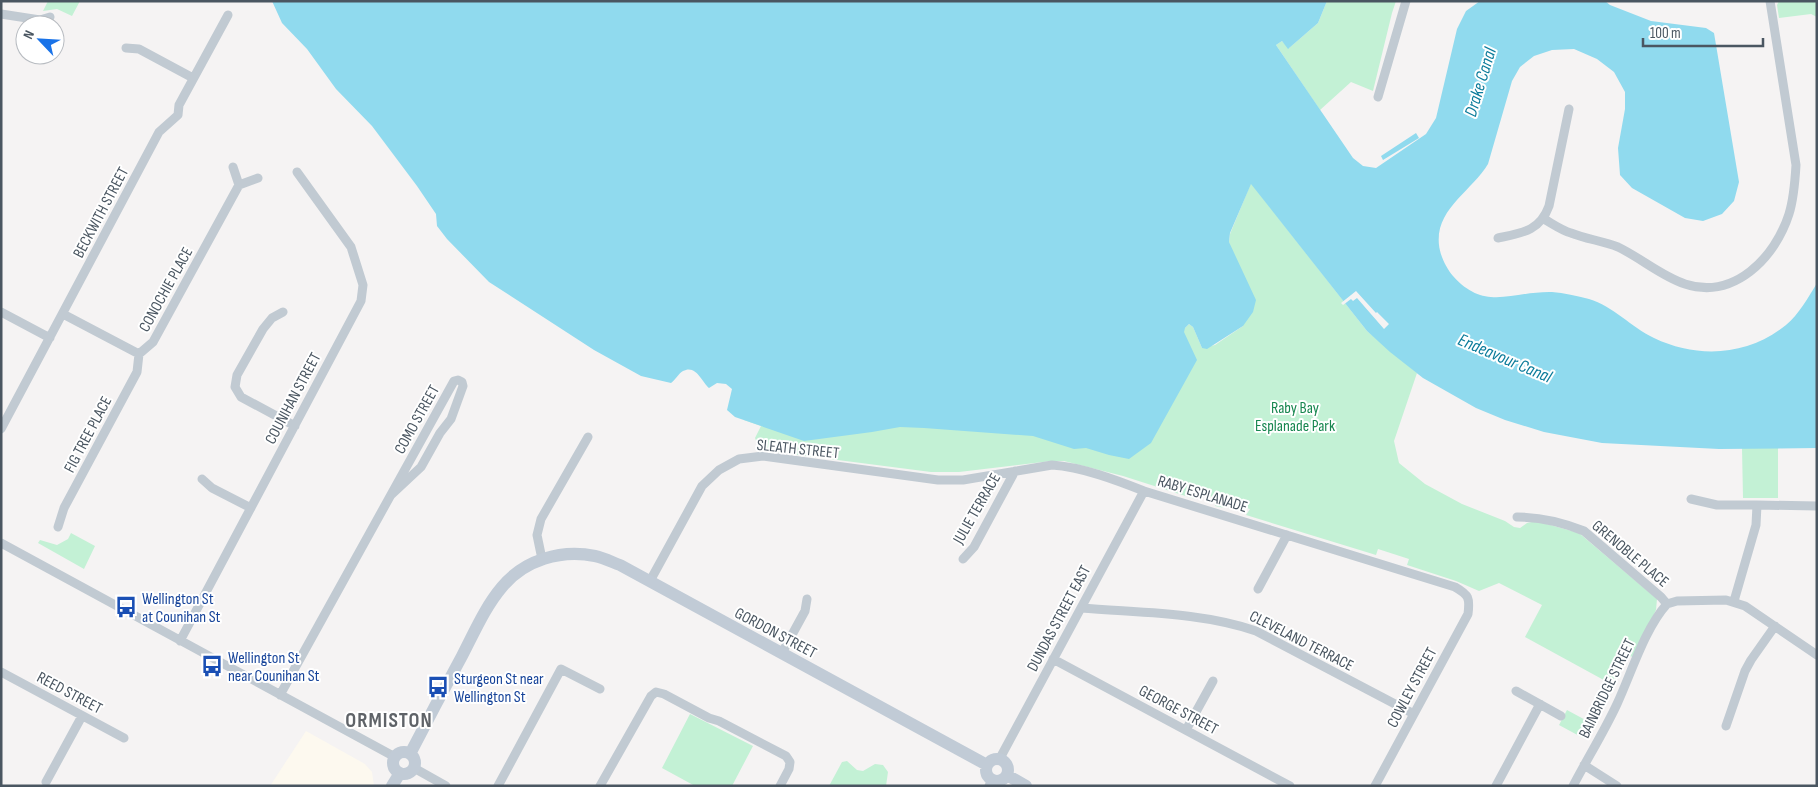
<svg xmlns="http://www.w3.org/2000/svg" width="1818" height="787" font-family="'Sofia Sans Condensed',sans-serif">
  <rect width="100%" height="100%" fill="#f5f3f3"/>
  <path fill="#fdf9ef" d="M306,731l59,33 7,8 2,14h-104z"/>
  <path fill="#c3f1d5" d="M48,1h32l-8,15 -15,-7 -14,2z
    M1327,1h69l-4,12 -19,78 -22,-9 -31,28 -44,-65 6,-4 7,7 29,-25z
    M1779,1h38v16l-6,-3 -32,4 -2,-13z
    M1251,183l116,148 50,42 -23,68 5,22 26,21 37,20 43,17 9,6 6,1 7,-5 9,-2 43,12 78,66 -1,11 -23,47 -7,-2 -11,26 -4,3 -86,-47 17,-32 -43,-22 -20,8 -23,-10 -49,-16 2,-6 -31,-10 -2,6 -130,-40 4,-6 -20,-6 -5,5 -10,-2 4,-7 -19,-6 -5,6 -72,-23 -59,-15h-13l-92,11h-28l-171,-22 -5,-12 6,-12 -17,-6 441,-92 4,-4 4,3 9,21 13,-3 28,-19 -14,-84 1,-8z
    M1742,448h36v50h-35z
    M71,533l24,13 -11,23 -46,-26 2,-3 17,5 11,-6z
    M1567,710l24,13 -8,15 -24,-13z
    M690,714l63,32 -21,40h-37l-33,-18z
    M847,761l10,9 6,1 12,-7 8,1 5,7 -2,14h-57l13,-24z"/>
  <path fill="#90daee" d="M272,1h1055l-9,22 -30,26 -6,-8 -6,4 77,113 10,8 13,2 50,-34 10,-16 21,-89 9,-18 14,-10h125l5,4 41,16 55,7 8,5 25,149 -5,19 -12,13 -19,7 -18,-3 -53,-30 -12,-13 -2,-27 7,-39v-17l-11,-20 -17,-13 -23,-10 -22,1 -18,6 -14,11 -8,14 -24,83c-16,27 -53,45 -49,81 1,10 7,23 14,31 32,36 59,15 99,16 12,1 25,4 37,7 24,7 42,28 65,39 44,21 94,18 132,-13 13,-11 22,-27 31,-42v165l-98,1 -117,-6 -58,-11 -39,-12 -29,-12 -53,-30 -33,-26 -23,-21 -116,-147 -21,49 -1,9 27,58 -3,12 -10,14 -36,23 -5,-1 -9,-21 -4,-3 -4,4 -1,4 13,28 -46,83 -22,16 -20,-4 -23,-7 -12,1 -41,-13 -109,-8 -24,-1 -28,5 -68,9 -69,-24 -8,-7 5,-21 -6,-5 -9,-1 -8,5c-7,-6 -13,-24 -26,-17 -4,2 -8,9 -12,12l-30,-7 -47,-26 -105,-68 -42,-43 -10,-13 -1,-12 -19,-28 -45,-60 -36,-37 -29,-40 -25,-26z
    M1416,133l3,5 -36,22 -2,-4z"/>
  <path fill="#f5f3f3" d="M1356,291l20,22 1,-1 12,12 -5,5 -27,-31 -4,3 -2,-2 -8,6 -2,-2z"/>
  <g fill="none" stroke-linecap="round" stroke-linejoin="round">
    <path stroke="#c1cad2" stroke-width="9" d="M1,14l39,6 10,-3
      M126,48l13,1 54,29
      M1378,97l28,-96
      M233,167l6,18 19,-7
      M1544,219c9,5 17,11 27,14 15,6 32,8 47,14 23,11 43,29 67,37 49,16 90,-26 104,-70 5,-16 6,-32 7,-49l-26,-164
      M1498,238c24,-5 42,-7 51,-32l20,-97
      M1,312l49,26
      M283,312l-11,6 -9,11 -26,46 -2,12 6,10 54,29
      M63,314l76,40 14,-12 86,-157
      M1,429l158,-297 19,-17 1,-10 49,-90
      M202,479l10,9 39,20
      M1691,499l26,6h40
      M1517,517c23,0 45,5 67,14l77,66 6,7
      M58,527l6,-19 73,-136 2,-18
      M1,543l394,214
      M542,559l-5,-24 4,-16 47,-82
      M963,559l11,-12 41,-76
      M650,581l52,-95 17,-16 20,-11 24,-3 175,24h25l89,-15c30,2 64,15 92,26l311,96c14,8 15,11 13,27l-93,172
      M1258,589l29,-54
      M1734,601l22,-76 1,-20 60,1
      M1667,604l10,-3 49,-1 19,6 72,49
      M1081,608c58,5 120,4 175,23l158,83
      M180,641l181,-340 2,-16 -12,-38 -54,-75
      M782,653l23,-42 2,-12
      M1053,659l237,127
      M1,672l123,66
      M1516,691l45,25
      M280,695l174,-314 4,-1 4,2 1,4 -12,33 -11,14 -19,34 -30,28
      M1726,726l19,-55 6,-11 24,-34
      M1186,730l27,-49
      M999,760l145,-269
      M1584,765l33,21
      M414,768l32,18
      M46,782l36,-66
      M498,786l63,-117 39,20
      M600,786l51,-90 5,-4 8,2 45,24 10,3 67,35 4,6 -1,7 -9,17
      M989,786l3,-6
      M1496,786l44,-82
      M1573,786c14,-27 31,-54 44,-82 14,-30 28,-76 50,-100"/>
    <path stroke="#c1cbd6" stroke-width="12" d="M393 763a11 11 0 1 1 22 0a11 11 0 1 1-22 0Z
      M410,754c17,-33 34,-65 52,-98 12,-23 23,-49 40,-69 22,-27 59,-38 93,-31 9,2 17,6 25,9l367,200
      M986 770a11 11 0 1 1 22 0a11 11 0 1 1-22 0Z
      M1007,775l19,11
      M392,786l8,-13"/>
  </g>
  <defs>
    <g id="bus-bare" transform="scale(1.725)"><path d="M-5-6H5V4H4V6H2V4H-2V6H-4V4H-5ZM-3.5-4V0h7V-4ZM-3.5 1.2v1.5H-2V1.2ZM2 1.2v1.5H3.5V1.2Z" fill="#1a4fb4" stroke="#fff" stroke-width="2.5" paint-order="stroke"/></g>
  </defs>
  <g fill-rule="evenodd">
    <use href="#bus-bare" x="126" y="607"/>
    <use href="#bus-bare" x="212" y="666"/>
    <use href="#bus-bare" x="438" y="687"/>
  </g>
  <g text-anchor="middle" stroke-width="4" stroke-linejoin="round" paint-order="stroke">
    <g font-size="16" fill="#4a5661" stroke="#fff">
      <text transform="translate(100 212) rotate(-62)" y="6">BECKWITH STREET</text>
      <text transform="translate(165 289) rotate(-61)" y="6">CONOCHIE PLACE</text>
      <text transform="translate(292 398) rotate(-62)" y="6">COUNIHAN STREET</text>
      <text transform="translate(416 419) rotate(-61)" y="6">COMO STREET</text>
      <text transform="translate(87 434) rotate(-62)" y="6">FIG TREE PLACE</text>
      <text transform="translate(798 448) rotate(6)" y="6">SLEATH STREET</text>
      <text transform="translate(1203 493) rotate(17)" y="6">RABY ESPLANADE</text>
      <text transform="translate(976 508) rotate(-60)" y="6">JULIE TERRACE</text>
      <text transform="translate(1631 553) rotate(40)" y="6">GRENOBLE PLACE</text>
      <text transform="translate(1058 618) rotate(-62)" y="6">DUNDAS STREET EAST</text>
      <text transform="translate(776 632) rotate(28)" y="6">GORDON STREET</text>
      <text transform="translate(1302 640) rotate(27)" y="6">CLEVELAND TERRACE</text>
      <text transform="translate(1411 687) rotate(-62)" y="6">COWLEY STREET</text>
      <text transform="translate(1606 688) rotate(-64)" y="6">BAINBRIDGE STREET</text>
      <text transform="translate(70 692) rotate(28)" y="6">REED STREET</text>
      <text transform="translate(1179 709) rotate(28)" y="6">GEORGE STREET</text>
    </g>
    <g font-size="16" fill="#17864f" stroke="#fff">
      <text x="1295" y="413">Raby Bay<tspan x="1295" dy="18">Esplanade Park</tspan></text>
    </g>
    <g font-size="16" fill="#164399" stroke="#fff" text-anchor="start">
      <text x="142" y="604">Wellington St<tspan x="142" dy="18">at Counihan St</tspan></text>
      <text x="228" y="663">Wellington St<tspan x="228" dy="18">near Counihan St</tspan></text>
      <text x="454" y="684">Sturgeon St near<tspan x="454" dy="18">Wellington St</tspan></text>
    </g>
    <g font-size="18" font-style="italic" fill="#0c7c9b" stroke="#fff">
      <text transform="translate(1480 82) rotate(-73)" y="6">Drake Canal</text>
      <text transform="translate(1505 358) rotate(23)" y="6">Endeavour Canal</text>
    </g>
    <g font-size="21" font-weight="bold" letter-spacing="1" fill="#5f6368" stroke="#fff">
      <text x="389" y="727">ORMISTON</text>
    </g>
  </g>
  <rect width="1818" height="787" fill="none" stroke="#4a5661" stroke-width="5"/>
  <g transform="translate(40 40) rotate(295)"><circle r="24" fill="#ffffff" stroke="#b7bbc0"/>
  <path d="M0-4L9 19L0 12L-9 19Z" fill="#1a73e8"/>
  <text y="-8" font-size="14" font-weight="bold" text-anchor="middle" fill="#4a5661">N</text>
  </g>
  <path d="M1643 38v8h120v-8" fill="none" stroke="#4a5661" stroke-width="2.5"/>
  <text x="1650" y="38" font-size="15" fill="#4a5661" stroke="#ffffff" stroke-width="4" paint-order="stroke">100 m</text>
</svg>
